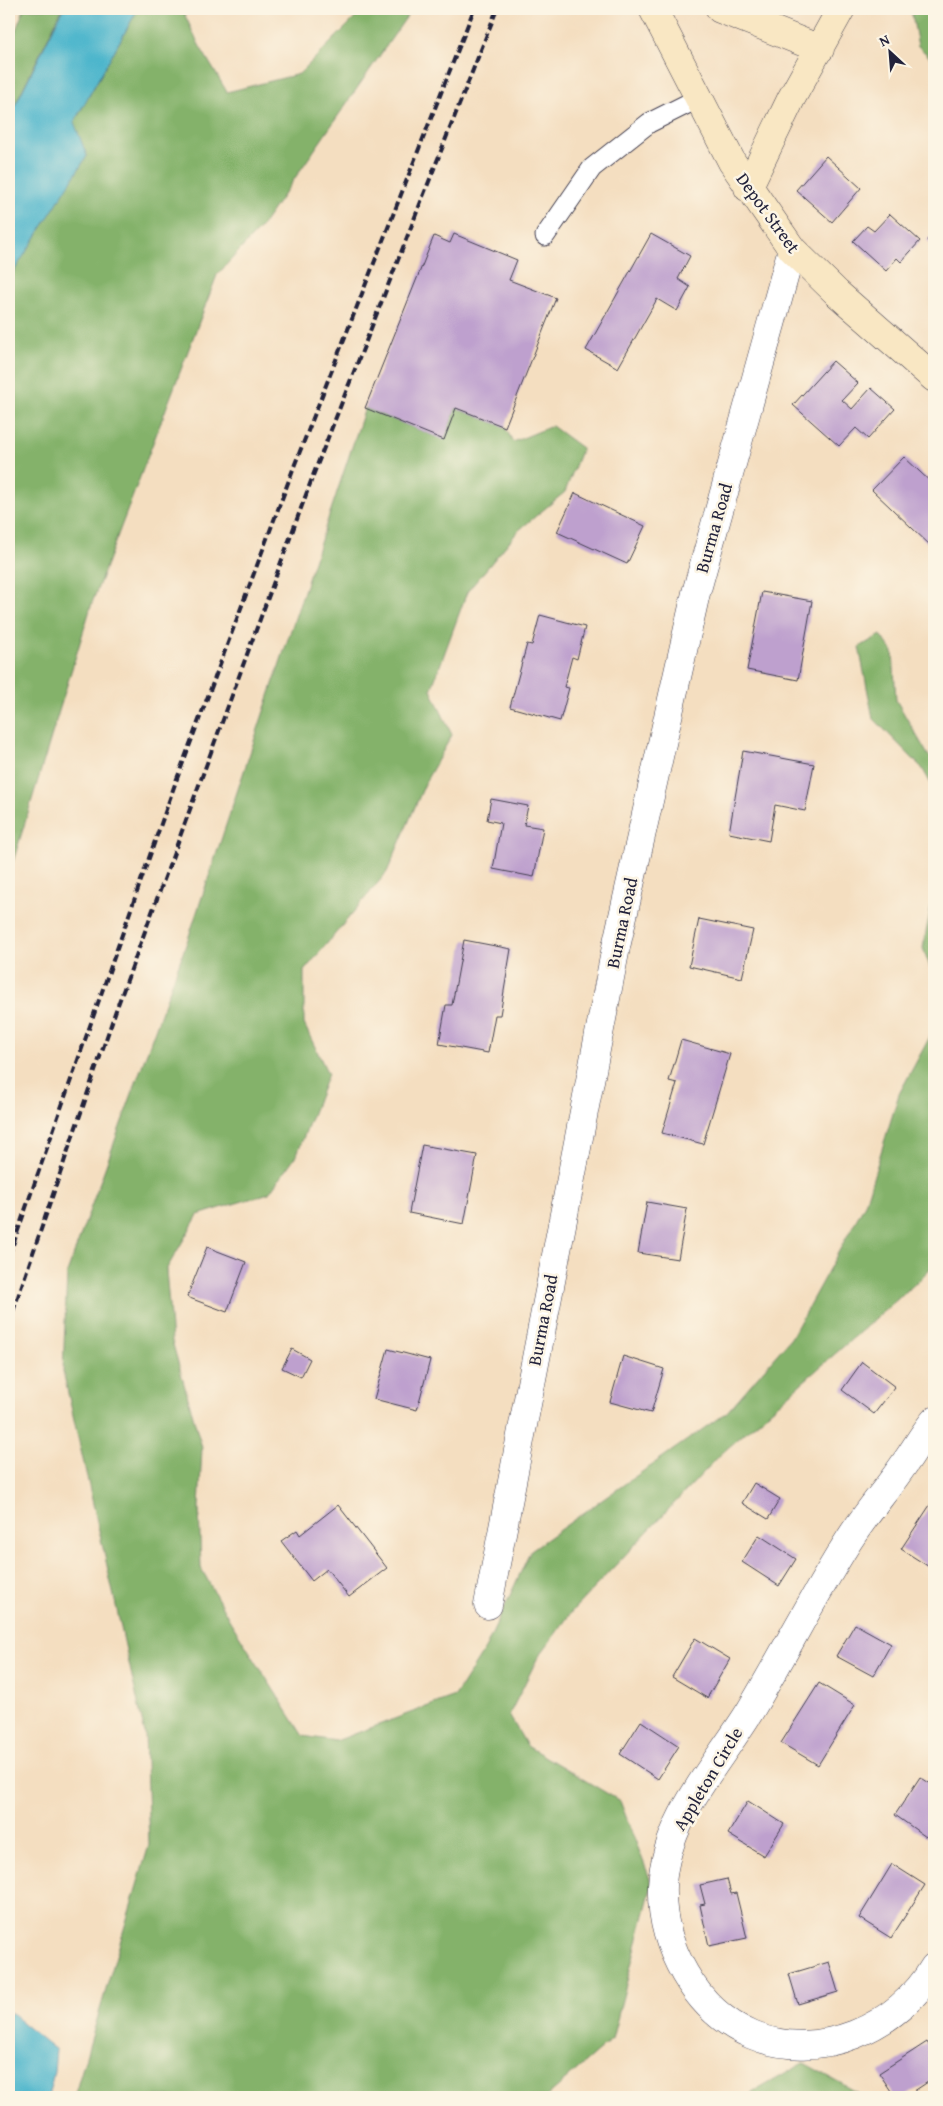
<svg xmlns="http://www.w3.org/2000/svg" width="943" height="2106" font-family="'Gentium Book Plus',serif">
  <rect width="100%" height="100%" fill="#fcf5e5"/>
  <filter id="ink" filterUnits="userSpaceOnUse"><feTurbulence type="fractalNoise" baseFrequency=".02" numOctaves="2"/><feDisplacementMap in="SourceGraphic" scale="10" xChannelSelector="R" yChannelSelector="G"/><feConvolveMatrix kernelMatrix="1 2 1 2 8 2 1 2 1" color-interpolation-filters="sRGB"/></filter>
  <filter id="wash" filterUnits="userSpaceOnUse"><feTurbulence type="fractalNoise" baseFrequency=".0096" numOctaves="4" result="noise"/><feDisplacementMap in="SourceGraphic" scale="20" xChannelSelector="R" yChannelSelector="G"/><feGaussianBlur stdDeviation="1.12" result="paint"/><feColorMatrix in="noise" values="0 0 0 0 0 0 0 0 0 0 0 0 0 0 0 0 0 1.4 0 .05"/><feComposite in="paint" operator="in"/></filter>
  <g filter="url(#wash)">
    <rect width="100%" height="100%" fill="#f4dec0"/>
    <path fill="#84b26b" stroke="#536a53" d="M24,9h38l-53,108v-69z
      M138,9h44l17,36 28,47 72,-18 65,-65h48l-151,218 -44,48 -125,328 -83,272v-596l78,-123 -13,-33z
      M911,9h23v52l-16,-15z
      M365,408l79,32 12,-32 49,19 8,15 39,-16 30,22 -17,44 -46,38 -52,62 -36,98 21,45 -25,44 -40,93 -83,99v53l24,50 -31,80 -28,39 -71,22 -32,55 6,71 30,107 -3,59 2,61 29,53 73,115 33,5 119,-45 31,-49 45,-97 196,-138 64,-74 74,-134 34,-110 35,-65v234l-9,12 -204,179 -148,156 -36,49 -28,56 18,31 93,55 32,83 -40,155 -66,58h-472l75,-252 -4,-111 -82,-363 4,-98 121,-334z
      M881,635l12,17 3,48 32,55 6,6v28l-12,-21 -49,-50 -14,-71z
      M934,890v88l-11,-30z
      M804,2063l62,34h-121z"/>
    <path fill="#4eb6cc" stroke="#386c84" d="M63,9h75l-64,113 13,34 -78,123v-161z
      M9,2012l47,38 -2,22 -6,25h-39z"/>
    <g id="blocks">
      <path fill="#bea0ce" d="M826,156l35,32 -29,34 -36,-32z
        M890,214l30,27 -19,21 -4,-4 -11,13 -33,-30 14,-15 7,5z
        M934,233v15l-7,-8z
        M454,234l63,26 -8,20 47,18 -51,129 -49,-19 -12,32 -79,-32 69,-172 16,7z
        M651,234l39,22 -12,23 12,8 -13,24 -20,-12 -39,69 -32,-18z
        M833,361l25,22 -16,17 10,9 19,-21 24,21 -27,30 -12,-11 -17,18 -46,-41z
        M904,457l30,28v57l-3,4 -59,-56z
        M575,493l70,33 -18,38 -70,-32z
        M762,592l50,9 -14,79 -51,-10z
        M540,615l45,12 -8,32 -5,-2 -8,30 5,1 -9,33 -50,-14 17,-63 5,1z
        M743,751l71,13 -9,47 -30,-6 -6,36 -40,-8z
        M491,799l37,7 -4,19 19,3 -9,49 -41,-8 8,-46 -14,-3z
        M699,919l54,11 -11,48 -53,-12z
        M464,940l47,9 -11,66h-5l-7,38 -49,-9 7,-39h6z
        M681,1040l49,14 -27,90 -41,-11 15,-50 -8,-2z
        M422,1145l55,10 -13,69 -55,-11z
        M647,1202l40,7 -9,50 -40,-6z
        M207,1247l39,15 -19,50 -40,-15z
        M292,1349l18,10 -9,18 -19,-9z
        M388,1349l42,11 -13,50 -43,-11z
        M623,1356l41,13 -13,44 -41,-11z
        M862,1362l33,25 -21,27 -32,-24z
        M754,1483l26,16 -12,20 -26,-16z
        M934,1499v71l-33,-21z
        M338,1505l49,63 -38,29 -22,-28 -15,12 -31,-40 16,-11 3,5z
        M759,1535l37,24 -17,27 -37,-24z
        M855,1624l36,20 -18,32 -37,-20z
        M695,1638l35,21 -23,39 -35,-21z
        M819,1683l36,22 -37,60 -37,-22z
        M641,1721l38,25 -21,33 -38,-25z
        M920,1777l14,9v41l-8,10 -31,-22z
        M748,1801l36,23 -20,32 -36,-22z
        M892,1864l33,21 -34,53 -32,-20z
        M727,1879l4,15 5,-1 11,45 -38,8 -9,-41 5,-1 -5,-19z
        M829,1962l9,30 -40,12 -9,-30z
        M927,2042l7,11v25l-29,19h-10l-16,-24z"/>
    </g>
  </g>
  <g filter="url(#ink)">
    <use href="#blocks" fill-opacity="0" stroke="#423e4f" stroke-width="1"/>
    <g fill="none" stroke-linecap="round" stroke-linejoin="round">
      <g stroke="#423e4f" stroke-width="21">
        <path id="service" d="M545,236l47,-68 57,-45 50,-25"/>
      </g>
      <g stroke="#423e4f" stroke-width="29">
        <path id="minor" d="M934,1421c-10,12 -18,26 -27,39 -18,27 -40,52 -58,80 -35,55 -65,114 -99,171 -33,54 -85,108 -88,175 -2,59 33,125 90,149 66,28 147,-7 182,-68
          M488,1605l128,-658 80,-354 96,-344"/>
      </g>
      <g stroke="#423e4f" stroke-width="29">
        <path id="secondary" d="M653,9l79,153 60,87 45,44 97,85
          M720,9l100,40
          M748,188l43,-89 50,-90"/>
      </g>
      <use href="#service" stroke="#fff" stroke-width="19"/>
      <use href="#minor" stroke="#fff" stroke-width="28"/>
      <use href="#secondary" stroke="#f9e7c3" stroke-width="28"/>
      <path stroke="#22223b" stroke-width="4" stroke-dasharray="8 4" stroke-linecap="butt" d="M9,1256l166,-472 120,-320 179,-455
        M9,1323l107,-313 157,-426 41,-111 183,-464"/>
    </g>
  </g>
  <g text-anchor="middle" stroke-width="5" stroke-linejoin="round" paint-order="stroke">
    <g font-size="18" fill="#22223b" stroke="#fcf5e5">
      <text transform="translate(768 213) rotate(54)" y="6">Depot Street</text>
      <text transform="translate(714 528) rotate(-74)" y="6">Burma Road</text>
      <text transform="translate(622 923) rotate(-78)" y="6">Burma Road</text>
      <text transform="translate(543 1320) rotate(-79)" y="6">Burma Road</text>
      <text transform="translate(708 1779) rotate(-59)" y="6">Appleton Circle</text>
    </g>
  </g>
  <rect width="943" height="2106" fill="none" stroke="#fcf5e5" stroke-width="30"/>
  <g transform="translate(890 52) rotate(334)" stroke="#fcf5e5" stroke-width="4" paint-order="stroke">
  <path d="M0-4L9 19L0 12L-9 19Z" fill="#22223b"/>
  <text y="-8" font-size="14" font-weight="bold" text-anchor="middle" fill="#22223b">N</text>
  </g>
</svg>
